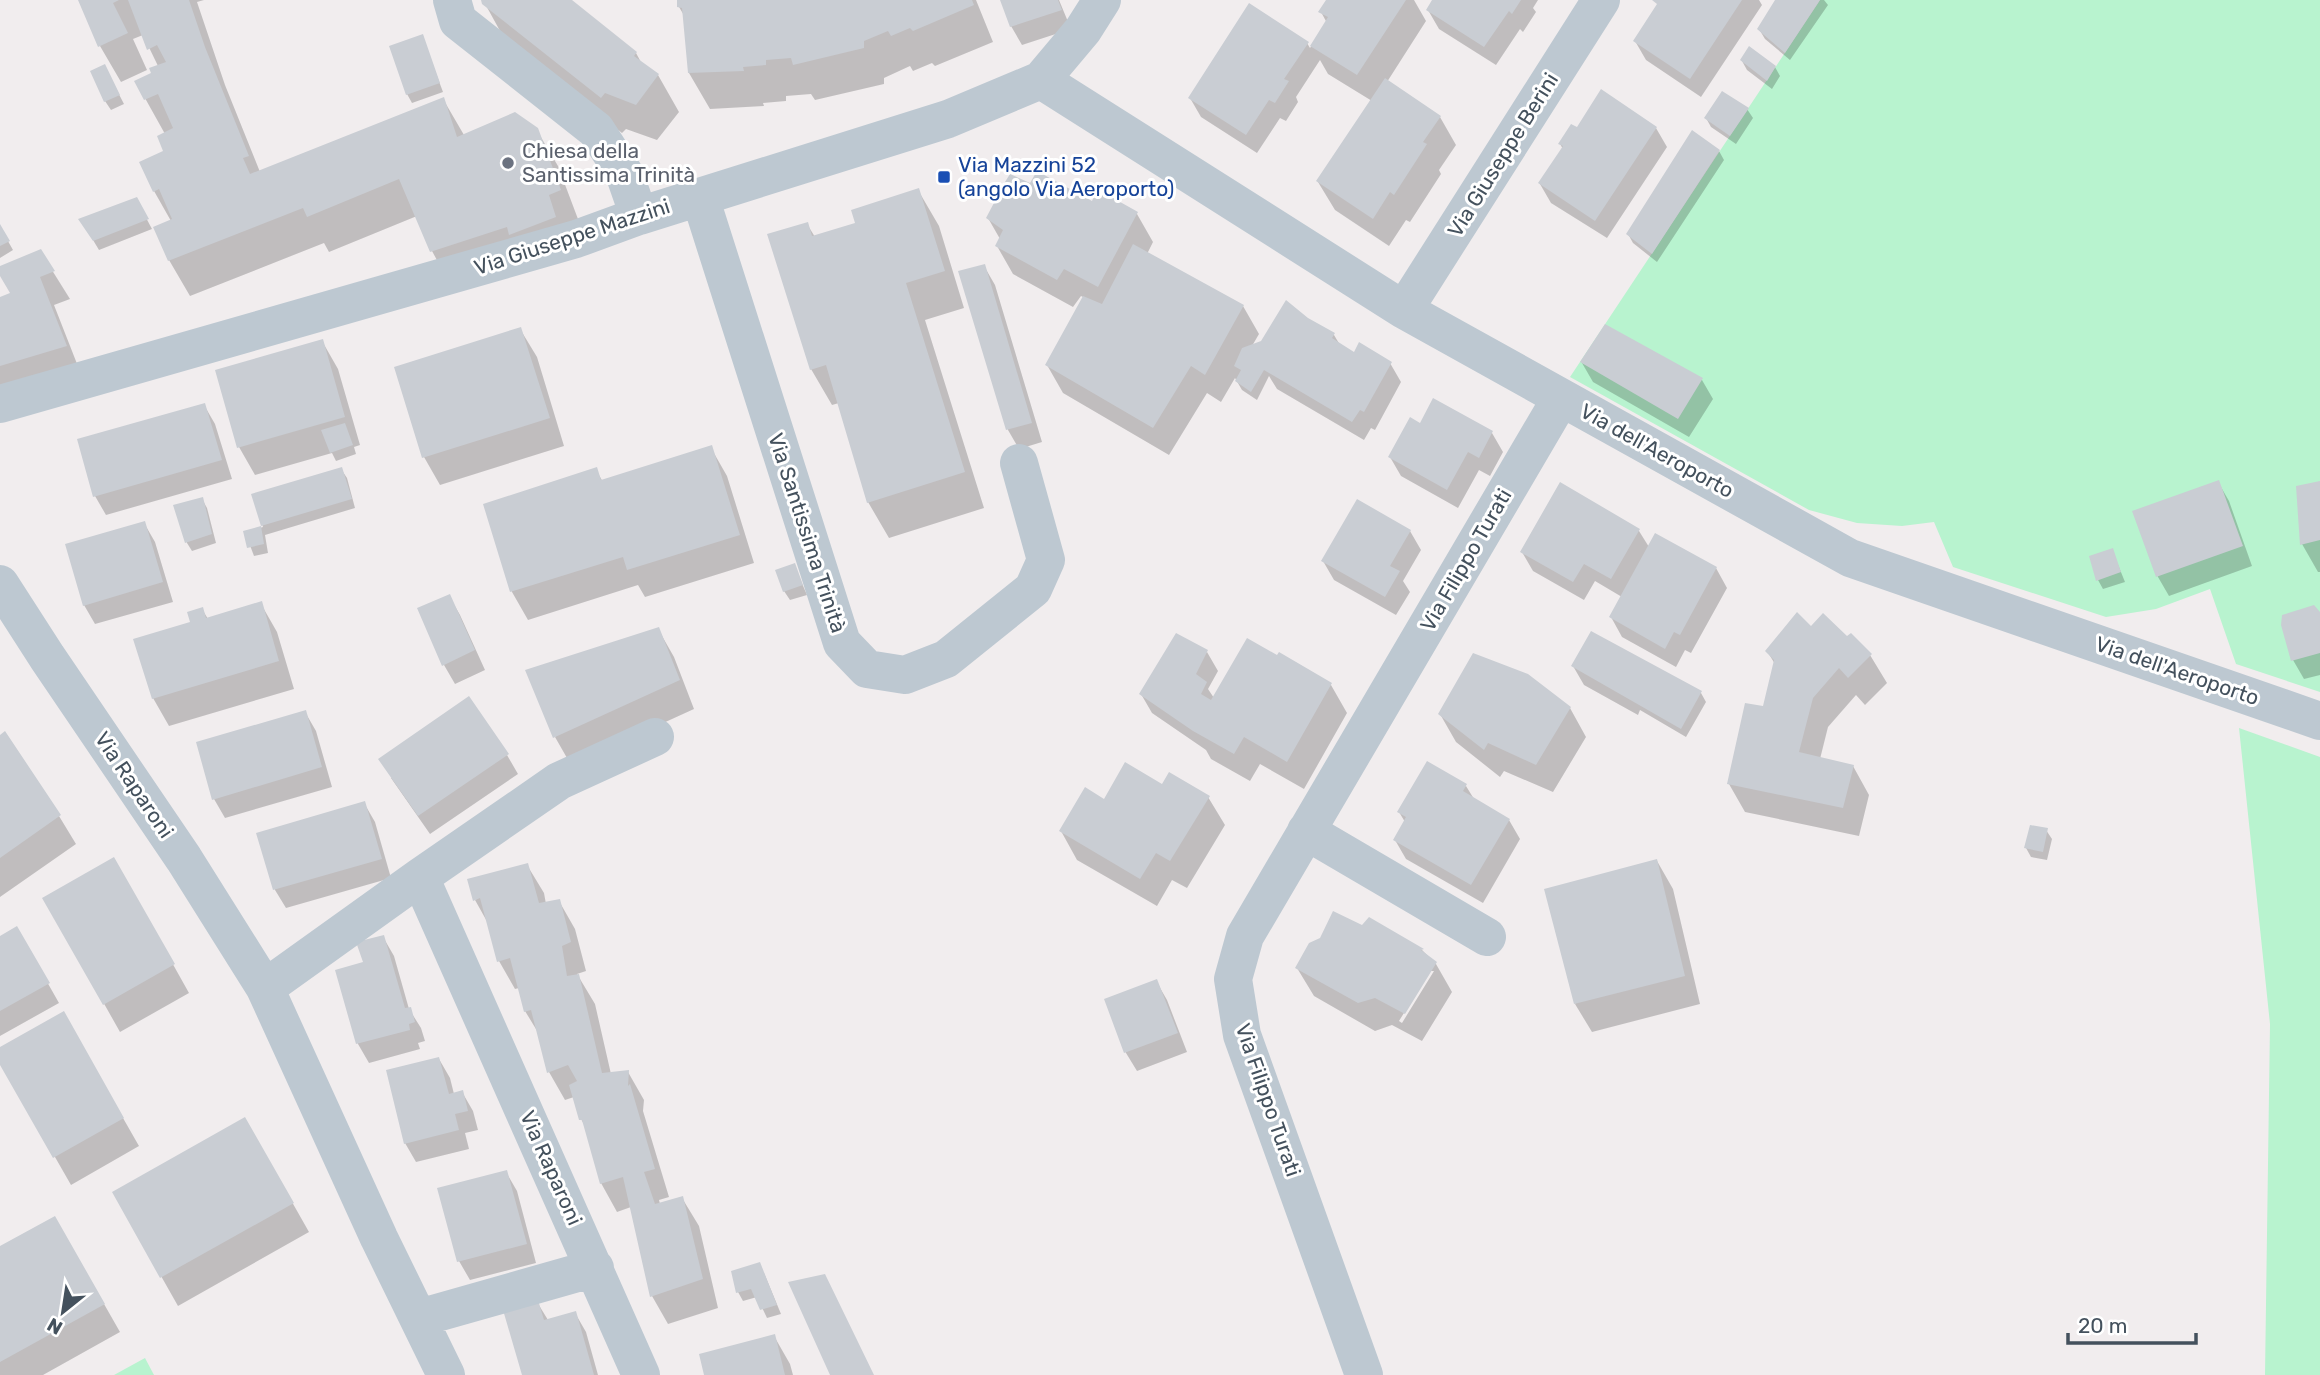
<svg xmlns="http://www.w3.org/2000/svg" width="2320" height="1375" font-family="Rubik,sans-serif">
  <rect width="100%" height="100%" fill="#f1edee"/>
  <path fill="#b8f3cf" d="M1820,0h500v692l-84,-28 -26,-75 -54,20 -50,8 -153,-50 -19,-45 -32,4 -45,-3 -48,-13 -239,-133z
    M2239,728l81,29v618h-55l5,-351z
    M145,1358l9,17h-40z"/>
  <path fill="#0003" fill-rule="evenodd" d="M80,0h124l-7,2 28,83 35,87 183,-73 21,36 72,-6 22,37 23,61 -129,61 -20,-37 -15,-35 -88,36 -5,-9 -134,53 -21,-36 2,-39 -17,-30 11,-39v-18l-29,-52 17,-8 5,-8 -15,-31 -10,4 14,31 -26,12 -21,-36z
    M483,0h86l67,53 6,11 16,11 21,37 -22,28 -31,-11 -4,4 -117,-93z
    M679,0h297l17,42 -58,24 -3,-3 -19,8 -3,-5 -26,12v6l-69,16 -4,-6 -25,2v5l-23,2 1,3 -54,3 -21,-36 -4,-56 -6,-10z
    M1002,0h57l12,29 -49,16 -11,-19z
    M1328,0h86l12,21 -39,61 53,35 16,28 -17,25 2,4 -31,48 -4,-2 -17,26 -54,-36 -17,-28 54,-81 -44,-27 -8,-14 -24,37 2,5 -12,19 -6,-3 -23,35 -56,-36 -11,-19 117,-55 3,5 17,-25 -6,-11z
    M1434,0h104l-5,8 3,4 -13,20 -3,-3 -24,36 -57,-36 -11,-19z
    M1656,0h103l3,5 -61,92 -55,-37 -11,-19 23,-35z
    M1777,0h47l4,5 -38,55 -25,-21 -6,-10z
    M422,36l21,56 -31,11 -5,-9z
    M1742,61l33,6 5,9 -8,13 -25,-19z
    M108,73l16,31 -13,6 -6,-9z
    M1747,109l6,9 -17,26 -25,-17 -5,-9z
    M1656,128l11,19 -60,91 -56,-35 -11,-19 23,-35 -3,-5 17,-14z
    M1719,151l5,9 -67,102 -24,-19 -5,-9z
    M1031,185l61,18 45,11 16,28 -6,12 96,52 16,28 -7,12 57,-25 25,14 6,10 14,9 36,9 11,19 -26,48 -4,-2 -7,12 -87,-51 -8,-13 -12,24 -15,-10 -7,-12 -14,24 -14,-9 -38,62 -106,-62 -16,-28 38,-67 -4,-2 -8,11 -60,-33 -16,-28 3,-7 -12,-21z
    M918,190l21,36 25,82 -39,12 59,188 -95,30 -21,-36 -29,-99 -7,2 -21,-36 -4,-145 8,13 42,-13z
    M136,199l16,30 -53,21 -18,-30z
    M0,227l13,23 -13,8z
    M40,251l30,48 -16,6 27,69 -81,25v-100l12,-5 -12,-22v-4z
    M984,266l11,19 47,157 -23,7 -11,-19 -48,-158z
    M520,329l17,28 27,89 -124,39 -16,-28z
    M322,341l16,28 22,76 -6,2 2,7 -20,7 -4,-8 -77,22 -16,-28z
    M1582,363l120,17 11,19 -24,38 -96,-55z
    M204,405l11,19 17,55 -126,36 -11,-19z
    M1421,425l71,8 11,19 -13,24 -11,-6 -21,38 -57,-32 -11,-19z
    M711,448l16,28 27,87 -109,34 -7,-12 -110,35 -16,-28 -27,-87 111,-35 7,12z
    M341,469l6,9 8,30 -90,27 3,18 -14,3 -9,-24 18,-5 -10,-31z
    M2218,482l11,19 23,65 -83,30 -11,-19 -24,-65z
    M2320,483v89h-2l-16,-28z
    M1561,485l78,46 10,16 67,21 11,20 -36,65 -6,-3 -9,17 -54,-30 -11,-20 11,-20 -27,-16 -11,19 -51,-29 -11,-19z
    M202,499l5,9 9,35 -24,8 -5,-8 -11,-37z
    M144,523l11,19 18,60 -78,22 -11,-19z
    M1410,531l11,19 -18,31 7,11 -14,23 -62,-35 -11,-19z
    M2112,550l13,32 -22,7 -5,-9z
    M794,565l13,30 -17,5 -6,-9z
    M449,596l11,19 25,55 -30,14 -11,-19z
    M261,604l16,28 17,57 -125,37 -16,-28 39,-75 10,-14 6,10z
    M2320,614v61l-16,4 -11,-19z
    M1811,628l36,10 23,17 17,28 -22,22 -9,-10 -28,32 -8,32 33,7 16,29 -10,41 -114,-24 -16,-28 35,-76 11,-44 -8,-13z
    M658,629l16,28 20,52 -123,56 -16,-28z
    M1207,652l11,19 -10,18 6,9 117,-13 16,28 -43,76 -44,-25 -10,17 -39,-22 -5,-9 -54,-37 -11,-19z
    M1573,666l128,27 5,9 -20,35 -46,-27 -2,5 -54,-30z
    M1570,708l16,29 -33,55 -49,-21 -4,6 -44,-35 -16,-28z
    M305,712l11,19 16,56 -107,31 -11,-19z
    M0,737l59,79 17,28 -76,53z
    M507,755l11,19 -88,60 -39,-56z
    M1163,786l45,11 17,28 -38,63 -15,-8 -15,26 -80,-46 -16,-29 43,-30z
    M1466,786l8,13 35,21 11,19 -37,64 -77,-44 -11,-19 10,-18 -6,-10z
    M364,803l11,19 16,56 -105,30 -11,-18 -16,-56z
    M2046,830l6,9 -5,21 -16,-3 -5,-9z
    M114,859l75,134 -69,39 -75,-133z
    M1657,861l16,28 27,115 -108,28 -17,-28z
    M527,865l17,28 2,11 13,-3 16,28 11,42 -9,3 18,30 16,70 17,-2 16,28 -1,11 26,86 -10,3 1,4 22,-6 17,28 19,82 -50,16 -16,-28 -21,-89 -14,5 -16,-29 -15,-55 -5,-9 -7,-22 -9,3 -16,-28 -10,-38 -14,-23 -6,-23 -4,1 -16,-28 -10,-36 -14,-25z
    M1369,919l53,31 14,14 16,28 -30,49 -30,-16 -17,6 -61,-35 -17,-28 25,-29 41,-12zM1430,971h4l-32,52 -3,-2z
    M17,929l42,74 -59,33v-98z
    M383,937l11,19 15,53 12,19 4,13 -7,2 2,6 -51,14 -11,-19 -21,-73 28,-7z
    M1156,981l11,19 20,52 -50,19 -11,-18 -20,-53z
    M63,1013l76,133 -68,39 -71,-124v-12z
    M439,1059l11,19 4,16 8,-2 11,19 5,19 -13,3 4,16 -53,13 -11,-19z
    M245,1119l64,113 -131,74 -64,-113z
    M506,1172l11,19 19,72 -66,17 -11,-19z
    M55,1218l65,114 -77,43h-43v-127z
    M764,1273l17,41 -14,4 -10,-21 -14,4 -5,-9z
    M537,1302l11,18 27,-7 11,19 12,43h-75z
    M774,1336l16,28 3,11h-87z"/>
  <path fill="#c9cdd3" d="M78,0h41l-6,3 15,30 -30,14z
    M128,0h61l16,47 44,109 -6,2 7,16 194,-77 13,40 58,-25 23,16 23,62 -12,5 7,22 -47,18 -2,-8 -77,25 -31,-73 -92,38 -4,-9 -135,53 -15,-34 19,-8 -13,-30 -6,3 -14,-30 24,-11 -6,-15 16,-8 -15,-34 -14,6 -10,-19 17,-8 -2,-5 17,-6 -9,-17 -10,5z
    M481,0h91l65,52 -3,4 25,18 -23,31 -31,-12 -4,5 -119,-94z
    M677,0h295l2,5 -61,26 -3,-3 -19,8 -3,-5 -24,10v7l-71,17 -2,-7 -25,2v5l-23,2 1,4 -56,2 -6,-65 -5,-1z
    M1000,0h58l4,10 -52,17z
    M1326,0h80l-49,75 -47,-29 18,-29 -10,-5z
    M1432,0h89l-9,14 -3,-3 -25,36 -58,-37z
    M1652,0h90l-52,79 -57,-38 24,-37z
    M1775,0h45l-35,53 -28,-24z
    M1249,3l60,39 -25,37 5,2 -14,22 -6,-3 -23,35 -58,-37z
    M423,34l17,49 -34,12 -17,-49z
    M1749,46l27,20 -9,15 -27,-21z
    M105,64l15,31 -16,7 -14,-31z
    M1385,78l56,38 -18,26 4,2 -33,51 -4,-3 -17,27 -57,-38z
    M1601,89l56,38 -62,94 -57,-38 25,-37 -5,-2 13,-20 6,3z
    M1722,91l27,17 -19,28 -26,-18z
    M1692,130l28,20 -68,104 -26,-20z
    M1037,171l55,30 5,-12 41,23 -40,75 -34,-18 -7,11 -62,-34 8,-16 -17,-12 19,-36 5,-8 20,9z
    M919,188l26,83 -39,12 59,189 -98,31 -41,-138 -16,5 -43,-136 41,-12 4,14 43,-13 -4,-13z
    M137,197l12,22 -56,22 -15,-22z
    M0,224l10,17 -10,5z
    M1133,244l111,61 -39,70 -14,-9 -38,62 -108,-63 38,-69 19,8z
    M41,249l14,22 -15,6 27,69 -67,20v-69l10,-4 -10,-17v-10z
    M985,264l47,159 -26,7 -48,-159z
    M1286,300l22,18 27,15 -3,5 22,14 5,-10 33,20 -28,50 -4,-2 -8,12 -88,-52 -13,22 -16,-11 6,-11 -7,-4 8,-18 19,-7z
    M1605,324l98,54 -25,41 -98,-57z
    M521,327l29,91 -128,40 -28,-91z
    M323,339l22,78 -108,31 -22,-78z
    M1433,398l60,33 -14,27 -11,-6 -21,38 -59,-33 22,-40 10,6z
    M205,403l17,57 -129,37 -16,-58z
    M345,423l8,22 -23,8 -9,-23z
    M712,445l28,90 -113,35 -4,-13 -113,35 -27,-88 114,-37 4,13z
    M342,467l10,32 -91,27 3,18 -17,4 -4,-17 18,-5 -10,-32z
    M2219,480l24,66 -87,31 -24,-66z
    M2320,481v59l-20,5 -4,-59z
    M1560,482l80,47 -29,50 -27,-15 -11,18 -53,-30z
    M203,497l9,37 -27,9 -12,-38z
    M1357,499l54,31 -21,36 10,5 -15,26 -64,-36z
    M145,521l18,61 -80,24 -18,-62z
    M1655,533l62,34 -37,68 -6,-3 -9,17 -56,-32z
    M2113,548l8,24 -25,9 -7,-25z
    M795,563l8,22 -20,7 -8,-22z
    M450,594l25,56 -33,16 -25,-58z
    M262,601l17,60 -127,38 -19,-60 57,-17 -3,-10 16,-5 3,11z
    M2314,605l6,7v41l-29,8 -10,-36 1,-10z
    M1797,612l14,14 12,-13 24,23 4,-3 21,21 -24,24 -9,-10 -26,30 -14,54 55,13 -11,43 -116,-24 18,-81 18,3 11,-46 -9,-9z
    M659,627l21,53 -127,58 -28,-68z
    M1591,631l111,60 -21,38 -110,-63z
    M1176,633l32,17 -12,24 11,8 -6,12 10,6 36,-62 30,17 2,-3 53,31 -45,79 -43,-25 -10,17 -41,-23 -54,-37z
    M1473,653l55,21 43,33 -35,58 -48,-22 -4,7 -46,-36z
    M469,696l40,58 -91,62 -40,-57z
    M306,710l16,57 -110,33 -16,-58z
    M5,731l56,84 -61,43v-123z
    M1427,761l40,23 -4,7 47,28 -39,66 -78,-45 13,-23 -9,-5z
    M1125,762l37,22 7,-12 41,24 -40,65 -14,-8 -16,26 -81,-48 26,-44 19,12z
    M365,801l17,58 -109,31 -17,-57z
    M2030,825l18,3 -5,24 -19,-4z
    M114,857l61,107 -72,41 -61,-107z
    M1657,859l28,117 -111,28 -30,-115z
    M528,863l11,40 21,-4 11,43 -9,4 5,30 12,-2 23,99 27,-3 -1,16 2,-2 25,85 -11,3 11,32 28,-8 20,83 -53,18 -27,-120 -23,7 -18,-64h-3l-10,-35 8,-4 -9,-16 -21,8 -16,-63 -7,2 -14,-54 -13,4 -17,-64 -7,3 -6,-22z
    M1333,911l29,14 7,-8 55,32 -3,1 16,12 -32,52 -30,-16 -17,5 -63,-35 14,-25 11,-5z
    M17,926l33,57 -50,28v-75z
    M384,935l21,73 6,-1 4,15 -6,2 1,6 -54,14 -21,-74 28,-8 -7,-20z
    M1157,979l21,54 -54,20 -20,-54z
    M64,1011l60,107 -71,40 -53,-93v-18z
    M439,1057l10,37 14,-4 5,21 -13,3 4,16 -55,14 -18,-74z
    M245,1117l49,86 -134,75 -48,-86z
    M507,1170l20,74 -70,18 -20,-74z
    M55,1216l50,88 -105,58v-116z
    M760,1262l17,43 -17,5 -9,-21 -15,4 -5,-22z
    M825,1274l49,101h-44l-42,-93z
    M538,1300l6,20 32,-9 18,64h-72l-19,-65z
    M775,1334l10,41h-81l-5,-21z"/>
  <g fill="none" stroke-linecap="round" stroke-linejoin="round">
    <path stroke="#bdc8d1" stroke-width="38" d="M452,0l6,21 138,109 28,43 15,43
      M1041,80l363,230 446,248 470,163
      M700,197l142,446 25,26 38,6 41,-16 87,-70 13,-29 -27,-97
      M1404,310l197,-310
      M0,404l576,-165 63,-23 309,-97 93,-39 42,-50 19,-30
      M0,584l47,73 137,202 81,129 114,250 67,137
      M1306,831l181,106
      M420,877l221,498
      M265,988l155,-111 139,-96 96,-44
      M419,1318l176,-50
      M1364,1375l-122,-340 -9,-56 12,-43 316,-538"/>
  </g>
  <circle fill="#6b7280" stroke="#fff" stroke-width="2.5" cx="508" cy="163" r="7"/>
  <rect fill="#1a4fb4" stroke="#fff" stroke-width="2.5" x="937" y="170" width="14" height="14" rx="3.5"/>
  <g text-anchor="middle" stroke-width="6" stroke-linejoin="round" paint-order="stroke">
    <g font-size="21" fill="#5b616d" stroke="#fff" text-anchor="start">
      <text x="522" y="158">Chiesa della<tspan x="522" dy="24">Santissima Trinità</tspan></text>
    </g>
    <g font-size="21" fill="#44515d" stroke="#fff">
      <text transform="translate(1503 155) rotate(-58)" y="7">Via Giuseppe Berini</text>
      <text transform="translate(572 237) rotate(-18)" y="7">Via Giuseppe Mazzini</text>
      <text transform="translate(1657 451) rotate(29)" y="7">Via dell'Aeroporto</text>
      <text transform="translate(807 533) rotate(72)" y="7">Via Santissima Trinità</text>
      <text transform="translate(1466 560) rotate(-60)" y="7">Via Filippo Turati</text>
      <text transform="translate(2177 671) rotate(19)" y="7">Via dell'Aeroporto</text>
      <text transform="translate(134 785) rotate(56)" y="7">Via Raparoni</text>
      <text transform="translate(1268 1100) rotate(71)" y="7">Via Filippo Turati</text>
      <text transform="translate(551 1168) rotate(66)" y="7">Via Raparoni</text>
    </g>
    <g font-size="21" fill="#164399" stroke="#fff" text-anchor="start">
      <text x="958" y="172">Via Mazzini 52<tspan x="958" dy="24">(angolo Via Aeroporto)</tspan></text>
    </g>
  </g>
  <g transform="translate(63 1312) rotate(210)" stroke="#ffffff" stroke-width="5" paint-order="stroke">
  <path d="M0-5L12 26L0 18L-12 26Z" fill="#44515d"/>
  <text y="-10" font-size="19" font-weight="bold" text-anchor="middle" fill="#44515d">N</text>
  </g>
  <path d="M2068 1333v10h128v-10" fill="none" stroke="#44515d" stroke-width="3.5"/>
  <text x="2078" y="1333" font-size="21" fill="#44515d" stroke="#ffffff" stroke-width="5" paint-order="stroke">20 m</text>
</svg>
